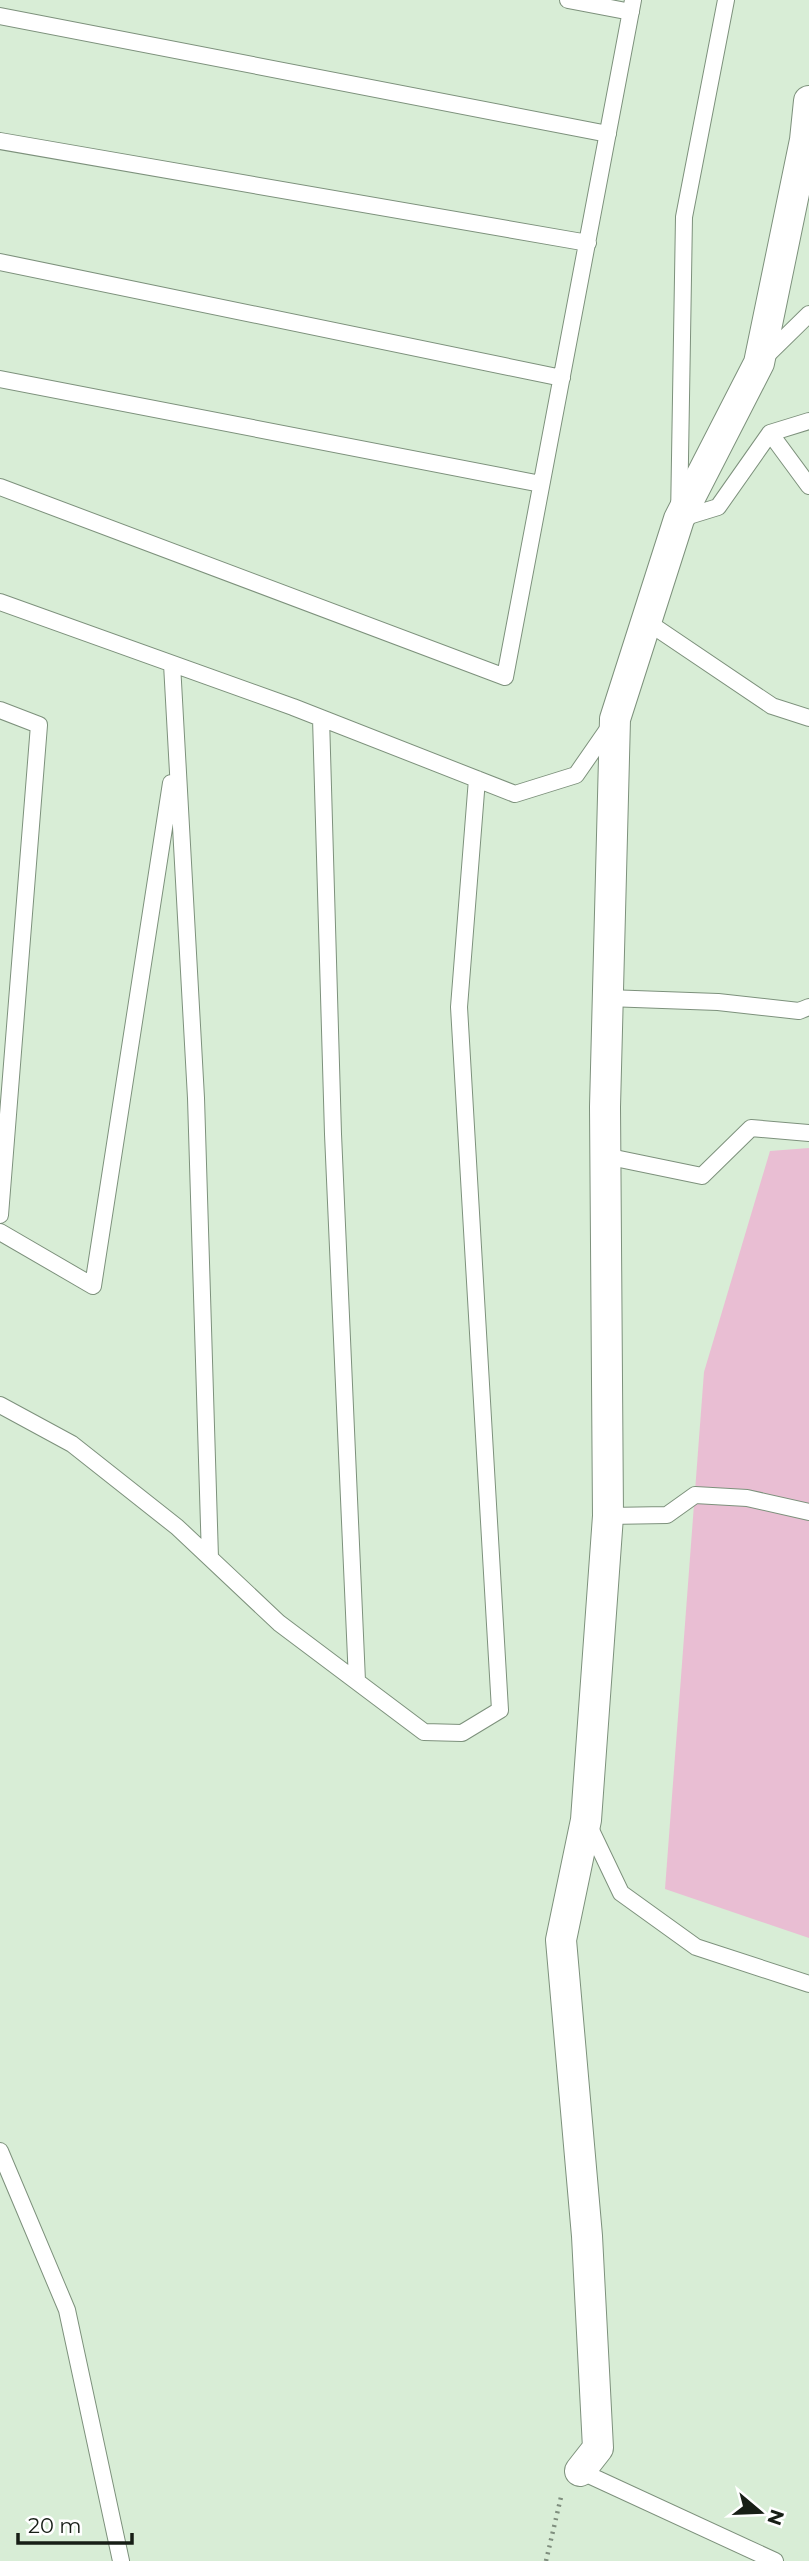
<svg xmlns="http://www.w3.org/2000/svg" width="809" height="2561" font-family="Montserrat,sans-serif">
  <rect width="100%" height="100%" fill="#d8edd6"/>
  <path fill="#e9bed3" d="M809,1148v790l-144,-49 39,-517 66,-221z"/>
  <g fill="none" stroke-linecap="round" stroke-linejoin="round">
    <g stroke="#7d917c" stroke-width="18">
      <path id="lane" d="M568,0l63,12
        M726,0l-42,217 -5,302 39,-12 52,-74 39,-12
        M0,16l608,118
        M0,141l588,102
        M0,262l562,116
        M763,359l46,-45
        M0,379l541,105
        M770,433l39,53
        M0,487l505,190 128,-677
        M0,602l293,105 222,87 61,-19 36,-52
        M646,621l126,85 37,12
        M172,664l24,434 14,460
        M0,710l39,15 -39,490
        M321,718l12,416 24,547
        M607,998l111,4 81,9 10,-4
        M605,1156l97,20 49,-48 58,5
        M0,1232l93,54 78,-503
        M0,1405l72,39 105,83 102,96 145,109 38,1 38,-23 -41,-703 18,-228
        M608,1516l59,-1 28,-20 52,3 62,14
        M588,1824l33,69 75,54 113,37
        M0,2151l67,159 54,251
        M580,2471l195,90"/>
    </g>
    <g stroke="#7d917c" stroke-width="32">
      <path id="street" d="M580,2471l18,-23 -11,-212 -26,-296 25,-120 22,-304 -3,-409 10,-388 64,-200 80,-156 46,-223 4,-39"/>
    </g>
    <path stroke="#7f8e7e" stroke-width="4.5" stroke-dasharray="2 5" stroke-linecap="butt" d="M546,2561l15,-64"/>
    <use href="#lane" stroke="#fff" stroke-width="16"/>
    <use href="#street" stroke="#fff" stroke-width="30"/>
  </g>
  <g transform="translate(760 2512) rotate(109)" stroke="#ffffff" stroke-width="5" paint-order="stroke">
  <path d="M0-5L12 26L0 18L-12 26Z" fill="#171e16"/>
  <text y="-10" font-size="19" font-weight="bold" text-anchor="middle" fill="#171e16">N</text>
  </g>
  <path d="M18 2533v10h114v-10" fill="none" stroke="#171e16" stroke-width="3.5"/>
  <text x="28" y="2533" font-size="21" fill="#171e16" stroke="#ffffff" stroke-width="5" paint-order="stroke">20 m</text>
</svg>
